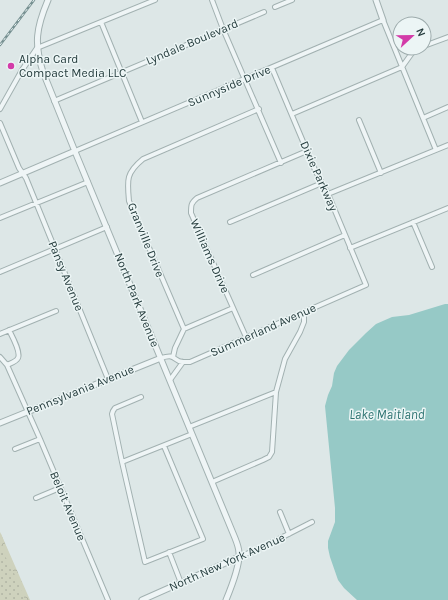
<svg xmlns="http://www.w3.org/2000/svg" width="448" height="600" font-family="Karla,sans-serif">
  <defs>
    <pattern id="grass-dots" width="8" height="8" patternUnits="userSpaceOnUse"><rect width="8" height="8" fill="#ced2bd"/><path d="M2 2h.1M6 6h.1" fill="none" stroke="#b1b5a4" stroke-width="1.8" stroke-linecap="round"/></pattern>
    <pattern id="forest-crowns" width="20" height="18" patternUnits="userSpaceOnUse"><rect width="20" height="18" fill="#ced2bd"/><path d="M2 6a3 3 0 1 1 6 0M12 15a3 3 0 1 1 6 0" fill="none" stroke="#b1b5a4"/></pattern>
  </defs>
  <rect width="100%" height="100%" fill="#dde7e7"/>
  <path fill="url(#grass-dots)" d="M0,532l1,2 27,66h-28z"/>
  <path fill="url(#forest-crowns)" d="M0,534h1l29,66h-5l-13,-32 -12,-20z"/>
  <path fill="#96c9c6" d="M445,304h3v296h-91l-13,-12 -6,-8 -8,-23 -2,-9v-7l7,-19v-14l-10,-102 3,-11 4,-9 2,-13 3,-7 12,-16 17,-17 10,-9 16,-7 17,-2z"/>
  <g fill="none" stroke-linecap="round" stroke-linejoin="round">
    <g stroke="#a2b1b1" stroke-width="6">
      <path id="minor" d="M212,0l11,29 58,134
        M275,7l17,-7
        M101,22l41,100
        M424,46l24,-9
        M54,101l210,-89
        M0,109l22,-39 15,-22 118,-48
        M292,114l110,-47 10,-14 8,-5
        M423,118l25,-11
        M359,120l22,53
        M0,123l19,45 7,10 82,201
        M75,151l308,-131 53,130
        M328,194l120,-49
        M0,218l88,-36
        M230,222l92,-39
        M413,222l19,45
        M350,248l98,-40
        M0,272l107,-45
        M253,275l92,-40
        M184,329l-55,-128c-2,-21 -3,-28 14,-42l116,-50
        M0,334l56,-23
        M246,337l-55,-124c0,-8 0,-10 6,-15l110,-47
        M0,357l7,8 33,74 68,161
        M173,357l2,-9 9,-19 49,-21
        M161,358c16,-5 11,3 22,4 1,0 7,0 7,0l176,-77 -38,-91 -13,-24 -43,-102
        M7,365c4,-2 9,-3 11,-7 3,-6 -6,-22 -9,-28
        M170,380l13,-18
        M141,397l-26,11 -2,3 -1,3 10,48 23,100 58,-23 -39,-93
        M189,427l87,-35
        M15,449l25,-10
        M122,462l70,-28
        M212,482l51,-22 6,-3 3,-5 4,-60 9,-33 15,-27 4,-10v-10
        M36,498l24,-10
        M280,512l9,22
        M169,552l12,31
        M239,557l24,-10 49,-25"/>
    </g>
    <g stroke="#a2b1b1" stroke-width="7">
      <path id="tertiary" d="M48,0c-12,28 -14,44 -5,72l33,82 159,384c2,5 4,10 4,15 1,13 -8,35 -13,47
        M376,0l7,20
        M0,183l75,-32
        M0,423l161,-65
        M142,600l97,-43"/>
    </g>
    <use href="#minor" stroke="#eff5f6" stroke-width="4"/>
    <use href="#tertiary" stroke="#eff5f6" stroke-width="5"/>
    <g stroke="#769091" stroke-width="2.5">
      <path id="rail" d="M0,45l34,-45"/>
    </g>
    <use href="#rail" stroke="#ecf5f5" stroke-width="1" stroke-dasharray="3" stroke-linecap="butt"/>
  </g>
  <circle fill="#d33ba8" stroke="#ecf5f5" stroke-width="1.5" cx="11" cy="66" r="4"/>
  <g text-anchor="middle" stroke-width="3" stroke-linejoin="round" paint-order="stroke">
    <g font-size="12" fill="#263d3e" stroke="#ecf5f5">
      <text transform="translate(192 42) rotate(-23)" y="4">Lyndale Boulevard</text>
      <text transform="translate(229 86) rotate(-23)" y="4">Sunnyside Drive</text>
      <text transform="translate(319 176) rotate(66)" y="4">Dixie Parkway</text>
      <text transform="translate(146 240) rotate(68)" y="4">Granville Drive</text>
      <text transform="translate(210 256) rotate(66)" y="4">Williams Drive</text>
      <text transform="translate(66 276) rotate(68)" y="4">Pansy Avenue</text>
      <text transform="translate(137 300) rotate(68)" y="4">North Park Avenue</text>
      <text transform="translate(263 330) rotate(-24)" y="4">Summerland Avenue</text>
      <text transform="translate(80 390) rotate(-22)" y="4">Pennsylvania Avenue</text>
      <text transform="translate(68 506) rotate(67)" y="4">Beloit Avenue</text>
      <text transform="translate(227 562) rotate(-24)" y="4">North New York Avenue</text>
    </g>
    <g font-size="12" fill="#263d3e" stroke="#ecf5f5" text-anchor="start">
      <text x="19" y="63">Alpha Card<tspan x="19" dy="14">Compact Media LLC</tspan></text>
    </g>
    <g font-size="13" font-style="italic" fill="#2e7472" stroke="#ecf5f5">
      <text x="387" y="419">Lake Maitland</text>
    </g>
  </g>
  <g transform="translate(412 36) rotate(68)"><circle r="19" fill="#ecf5f5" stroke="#9dabac"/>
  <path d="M0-3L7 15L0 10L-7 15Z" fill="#d33ba8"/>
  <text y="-6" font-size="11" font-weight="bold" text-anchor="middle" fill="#263d3e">N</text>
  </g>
</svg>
